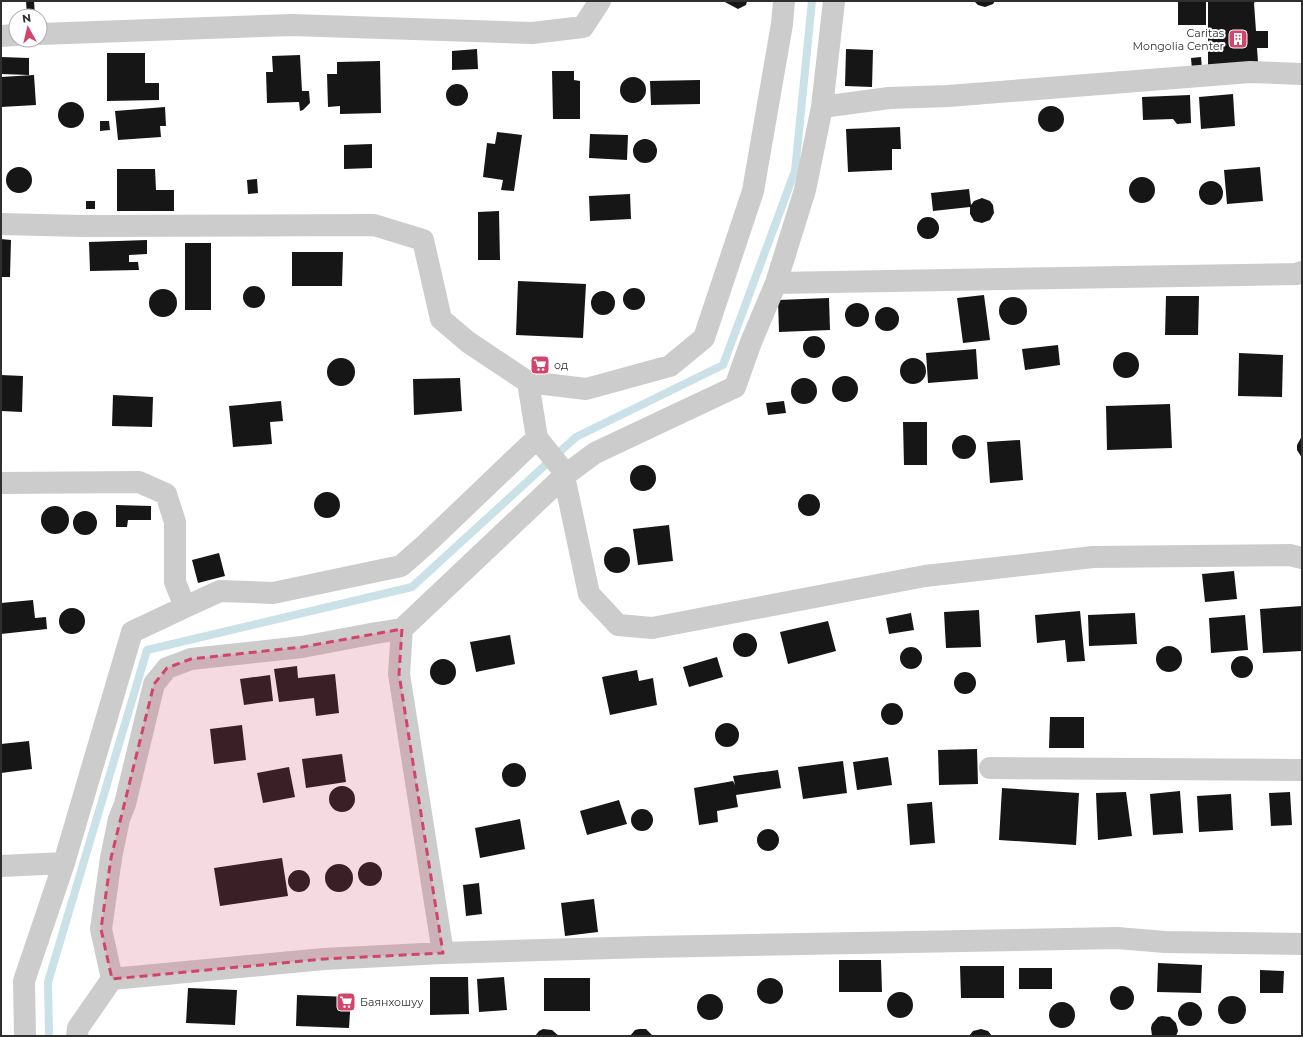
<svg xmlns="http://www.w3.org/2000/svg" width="1303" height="1037" font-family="Montserrat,sans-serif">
  <rect width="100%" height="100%" fill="#fff"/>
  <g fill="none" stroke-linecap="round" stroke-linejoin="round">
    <path stroke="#cae1e7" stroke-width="8" d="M49,1036l-1,-54 99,-332 265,-63 164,-150 147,-72 72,-194 17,-170"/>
  </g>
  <path fill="#161616" d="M26,1h8l1,15h-8z
    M723,1h24l-1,4 -8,4z
    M974,1h21l-2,3 -8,3 -7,-2z
    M1178,1h28v24h-28z
    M1208,1h48l-2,2 2,28h12v17h-11l1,14 -50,3z
    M477,49l1,20 -26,1v-19z
    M846,49l27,1 -1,37 -27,-1z
    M107,53h38v30h14v17l-52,1z
    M300,55l2,36h7l1,12 -7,7 -3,1 -1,-9 -32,1 -1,-31h7l-1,-16z
    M1,57l28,1v17l-28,-1z
    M1201,57l1,12 -10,1 -1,-12z
    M380,61l1,52 -41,1v-8l-12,1 -1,-33h10v-12z
    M552,71h22v9l6,1v38h-27z
    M34,75l2,30 -35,2v-30z
    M620 90a13 13 0 1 1 26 0a13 13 0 1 1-26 0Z
    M700,80v24l-49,1 -1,-24z
    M446 95a11 11 0 1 1 22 0a11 11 0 1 1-22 0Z
    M1233,94l2,32 -34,3 -2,-32z
    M1190,95l1,28 -14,1 -4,-5 -30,1 -1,-23z
    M58 115a13 13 0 1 1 26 0a13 13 0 1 1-26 0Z
    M1038 119a13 13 0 1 1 26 0a13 13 0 1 1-26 0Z
    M165,107l1,19h-6l1,11 -43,3 -3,-29z
    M100,121h9l1,9 -10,1z
    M900,127l1,22h-9v21l-44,2 -2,-43z
    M497,132l25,3 -8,56 -13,-1 2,-10 -20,-3 4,-34 8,1z
    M590,134l38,1 -1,25 -38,-2z
    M633 151a12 12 0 1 1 24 0a12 12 0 1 1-24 0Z
    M372,144v24l-28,1v-24z
    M1260,167l3,34 -36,3 -3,-34z
    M6 180a13 13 0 1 1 26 0a13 13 0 1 1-26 0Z
    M117,169h38l1,21h18v21h-57z
    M1129 190a13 13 0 1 1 26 0a13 13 0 1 1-26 0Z
    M257,179l1,14 -10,1 -1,-14z
    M1199 193a12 12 0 1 1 24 0a12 12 0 1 1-24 0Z
    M969,189l2,16 3,-4 8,-3 8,3 3,4 1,8 -4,7 -8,3 -8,-2 -4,-7v-7l-37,4 -2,-18z
    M630,194l1,25 -41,2 -1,-25z
    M86,201h9v8h-9z
    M499,211l1,49h-22v-48z
    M917 228a11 11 0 1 1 22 0a11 11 0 1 1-22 0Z
    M1,239l10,1 -1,37h-9z
    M147,240v14l-18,1v7h9l1,8 -49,1 -1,-29z
    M185,243h26v67h-26z
    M292,252h51l-1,34h-50z
    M518,281l68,3 -3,54 -67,-3z
    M243 297a11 11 0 1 1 22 0a11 11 0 1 1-22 0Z
    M623 299a11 11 0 1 1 22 0a11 11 0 1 1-22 0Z
    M149 303a14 14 0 1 1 28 0a14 14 0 1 1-28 0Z
    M591 303a12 12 0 1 1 24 0a12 12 0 1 1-24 0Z
    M984,295l6,45 -27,3 -6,-45z
    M1166,296h33l-1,39h-33z
    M999 311a14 14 0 1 1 28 0a14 14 0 1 1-28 0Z
    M829,298l1,32 -51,2 -1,-32z
    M845 315a12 12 0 1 1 24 0a12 12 0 1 1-24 0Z
    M875 319a12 12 0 1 1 24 0a12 12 0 1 1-24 0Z
    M803 347a11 11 0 1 1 22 0a11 11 0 1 1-22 0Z
    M1058,345l2,20 -35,5 -3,-21z
    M976,349l2,30 -50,4 -2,-30z
    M1113 365a13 13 0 1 1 26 0a13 13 0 1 1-26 0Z
    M1239,353l44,2 -1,42 -44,-1z
    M327 372a14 14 0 1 1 28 0a14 14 0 1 1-28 0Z
    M900 371a13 13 0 1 1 26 0a13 13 0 1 1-26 0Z
    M1,375l22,1 -1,36 -21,-1z
    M832 389a13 13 0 1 1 26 0a13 13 0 1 1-26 0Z
    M460,378l2,33 -48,4 -1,-36z
    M791 391a13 13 0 1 1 26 0a13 13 0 1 1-26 0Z
    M113,395l40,2 -1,30 -40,-1z
    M281,401l2,20 -13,1 2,22 -39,3 -4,-41z
    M784,401l2,12 -18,2 -2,-12z
    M1170,404l2,44 -65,2 -1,-44z
    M903,422h24v43h-23z
    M952 447a12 12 0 1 1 24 0a12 12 0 1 1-24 0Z
    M1302,436v22l-5,-8v-5z
    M1020,440l3,40 -33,3 -3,-41z
    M630 478a13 13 0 1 1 26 0a13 13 0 1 1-26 0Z
    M314 505a13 13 0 1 1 26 0a13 13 0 1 1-26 0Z
    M798 505a11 11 0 1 1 22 0a11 11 0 1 1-22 0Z
    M116,505l35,1v14h-23l-1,7h-11z
    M41 520a14 14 0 1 1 28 0a14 14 0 1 1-28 0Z
    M73 523a12 12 0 1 1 24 0a12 12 0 1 1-24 0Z
    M669,525l4,36 -35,4 -5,-36z
    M604 560a13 13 0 1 1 26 0a13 13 0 1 1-26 0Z
    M219,553l6,23 -27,7 -6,-23z
    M1234,571l3,28 -32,3 -3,-28z
    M33,600l2,18 11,-1 1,12 -46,5v-31z
    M1302,606v45l-39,2 -3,-44z
    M59 621a13 13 0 1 1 26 0a13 13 0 1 1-26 0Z
    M979,610l2,37 -35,1 -2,-36z
    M1080,611l5,50 -18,1 -2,-22 -28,3 -2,-28z
    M911,613l3,17 -25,4 -3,-16z
    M1135,613l2,31 -48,2 -1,-31z
    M1245,615l3,35 -37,3 -2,-35z
    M828,621l8,30 -48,13 -8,-32z
    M733 645a12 12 0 1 1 24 0a12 12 0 1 1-24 0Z
    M510,635l5,29 -39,8 -6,-30z
    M1156 659a13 13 0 1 1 26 0a13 13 0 1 1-26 0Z
    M900 658a11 11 0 1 1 22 0a11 11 0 1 1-22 0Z
    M1231 667a11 11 0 1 1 22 0a11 11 0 1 1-22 0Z
    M717,657l6,20 -34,10 -6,-20z
    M430 672a13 13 0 1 1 26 0a13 13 0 1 1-26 0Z
    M297,666l1,12 37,-4 4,39 -23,3 -2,-18 -35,4 -5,-33z
    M637,670l2,11 14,-3 4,27 -47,10 -8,-38z
    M954 683a11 11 0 1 1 22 0a11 11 0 1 1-22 0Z
    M270,675l3,26 -29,4 -4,-26z
    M881 714a11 11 0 1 1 22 0a11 11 0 1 1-22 0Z
    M1050,717h34v31h-35z
    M715 735a12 12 0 1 1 24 0a12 12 0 1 1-24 0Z
    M242,725l4,35 -32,4 -4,-35z
    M29,741l3,28 -31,4v-29z
    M977,749l1,35 -39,1 -1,-35z
    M342,754l4,28 -40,6 -4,-29z
    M888,757l4,28 -35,5 -4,-28z
    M843,761l4,32 -44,6 -5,-32z
    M502 775a12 12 0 1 1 24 0a12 12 0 1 1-24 0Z
    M289,767l6,30 -32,6 -6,-30z
    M778,770l3,18 -45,7 2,12 -21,4 1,11 -19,3 -5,-37 39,-7 2,4 -2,-9z
    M329 799a13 13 0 1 1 26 0a13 13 0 1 1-26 0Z
    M1002,788l77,5 -3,52 -77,-5z
    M1180,791l3,42 -30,2 -3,-41z
    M1126,792l6,44 -34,4 -2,-47z
    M1290,792l2,33 -21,1 -2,-33z
    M1231,794l2,36 -34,2 -2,-36z
    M619,800l8,24 -40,11 -7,-24z
    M932,802l3,41 -25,2 -3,-41z
    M631 820a11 11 0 1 1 22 0a11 11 0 1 1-22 0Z
    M520,819l5,30 -45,9 -5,-30z
    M757 840a11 11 0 1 1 22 0a11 11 0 1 1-22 0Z
    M282,858l6,38 -68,10 -6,-38z
    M358 874a12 12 0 1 1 24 0a12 12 0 1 1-24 0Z
    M325 878a14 14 0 1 1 28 0a14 14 0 1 1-28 0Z
    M288 881a11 11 0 1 1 22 0a11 11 0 1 1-22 0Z
    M479,883l3,31 -16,2 -3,-31z
    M594,899l4,33 -33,4 -4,-33z
    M839,960h42l1,32h-43z
    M1158,963l44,2 -1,28 -44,-1z
    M960,966h44v32h-43z
    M1019,968h33v21h-33z
    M1260,970l24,1 -1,22h-23z
    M430,977h38l1,37 -39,1z
    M504,977l3,33 -28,2 -2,-33z
    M544,978h46v33h-46z
    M757 991a13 13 0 1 1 26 0a13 13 0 1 1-26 0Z
    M1110 998a12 12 0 1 1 24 0a12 12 0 1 1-24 0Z
    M188,988l49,2 -2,35 -49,-2z
    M887 1005a13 13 0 1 1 26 0a13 13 0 1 1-26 0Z
    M697 1007a13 13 0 1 1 26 0a13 13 0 1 1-26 0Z
    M297,995l54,2 -2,31 -53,-2z
    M1218 1010a14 14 0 1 1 28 0a14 14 0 1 1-28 0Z
    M1178 1014a12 12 0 1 1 24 0a12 12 0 1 1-24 0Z
    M1049 1015a13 13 0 1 1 26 0a13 13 0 1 1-26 0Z
    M1162,1016l8,1 6,6 2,8 -2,5h-24l-1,-8 1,-4 6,-7z
    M543,1029l9,1 7,6h-24l4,-5z
    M639,1029h7l7,7h-23l5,-6z
    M981,1029l7,2 4,5h-23l4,-5z"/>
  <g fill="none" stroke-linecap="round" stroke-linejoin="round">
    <path stroke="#ccc" stroke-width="22" d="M40,34l252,-9 240,8 51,-6 17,-26
      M1,36l15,-1
      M822,107l67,-9 59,-2 302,-24 52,2
      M1,224l81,2 292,-1 49,15 18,79 27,23 60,40 9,56 24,30 3,8 25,118 29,31 34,3 273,-52 168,-19 197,-2 12,3
      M776,283l520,-9 6,-2
      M528,382l58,7 84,-23 34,-28 49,-147 29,-167 2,-23
      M1,483l138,-1 27,12 9,28v60l10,25 35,-16 53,2 128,-27 25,-22 111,-106
      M402,629l-3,45 44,279
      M990,768l312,2
      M1,866l63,-3 68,-231 53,-25
      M112,979l-11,-50 10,-71 8,-39 6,-15 29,-120 13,-16 24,-9 111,-12 74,-14 26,-4 162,-153 31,-23 140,-66 16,-45 25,-59 29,-93 17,-83 12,-106
      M25,1036l-1,-55 40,-118
      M77,1036l1,-8 34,-49 212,-20 119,-6 205,-6 469,-9 48,4 137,2"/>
  </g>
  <path fill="#d3446b" fill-opacity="0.2" stroke="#d3446b" stroke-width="3" stroke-dasharray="8 5" stroke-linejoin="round" d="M402,629l-3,45 44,279 -119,6 -212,20 -11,-50 10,-71 43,-174 13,-16 24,-9 111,-12z"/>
  <defs>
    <g id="building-square" transform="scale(1)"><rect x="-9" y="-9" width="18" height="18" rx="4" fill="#d3446b" stroke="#fff"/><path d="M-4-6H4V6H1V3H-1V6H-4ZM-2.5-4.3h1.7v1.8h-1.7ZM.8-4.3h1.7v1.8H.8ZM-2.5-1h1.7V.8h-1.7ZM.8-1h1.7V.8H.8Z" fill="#fff"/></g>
    <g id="supermarket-square" transform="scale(1)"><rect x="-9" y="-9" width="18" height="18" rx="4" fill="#d3446b" stroke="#fff"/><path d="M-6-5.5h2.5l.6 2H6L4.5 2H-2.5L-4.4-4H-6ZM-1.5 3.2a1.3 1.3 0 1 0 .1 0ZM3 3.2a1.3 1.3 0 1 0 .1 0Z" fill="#fff"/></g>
  </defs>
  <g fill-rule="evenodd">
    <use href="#building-square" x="1238" y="39"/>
    <use href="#supermarket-square" x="540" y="365"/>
    <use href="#supermarket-square" x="346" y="1002"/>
  </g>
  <g text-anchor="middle" stroke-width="4" stroke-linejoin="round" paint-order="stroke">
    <g font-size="11" fill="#2f2f2f" stroke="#fff" text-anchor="start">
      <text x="1224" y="37" text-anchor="end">Caritas<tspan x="1224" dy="13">Mongolia Center</tspan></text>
      <text x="554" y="369">од</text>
      <text x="360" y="1006">Баянхошуу</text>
    </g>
  </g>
  <rect width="1303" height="1037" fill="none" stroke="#2f2f2f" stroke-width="4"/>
  <g transform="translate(28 28) rotate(352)"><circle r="19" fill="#ffffff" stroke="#acacac"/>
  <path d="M0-3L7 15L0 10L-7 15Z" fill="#d3446b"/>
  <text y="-6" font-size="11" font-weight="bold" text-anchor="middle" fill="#2f2f2f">N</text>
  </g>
</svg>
